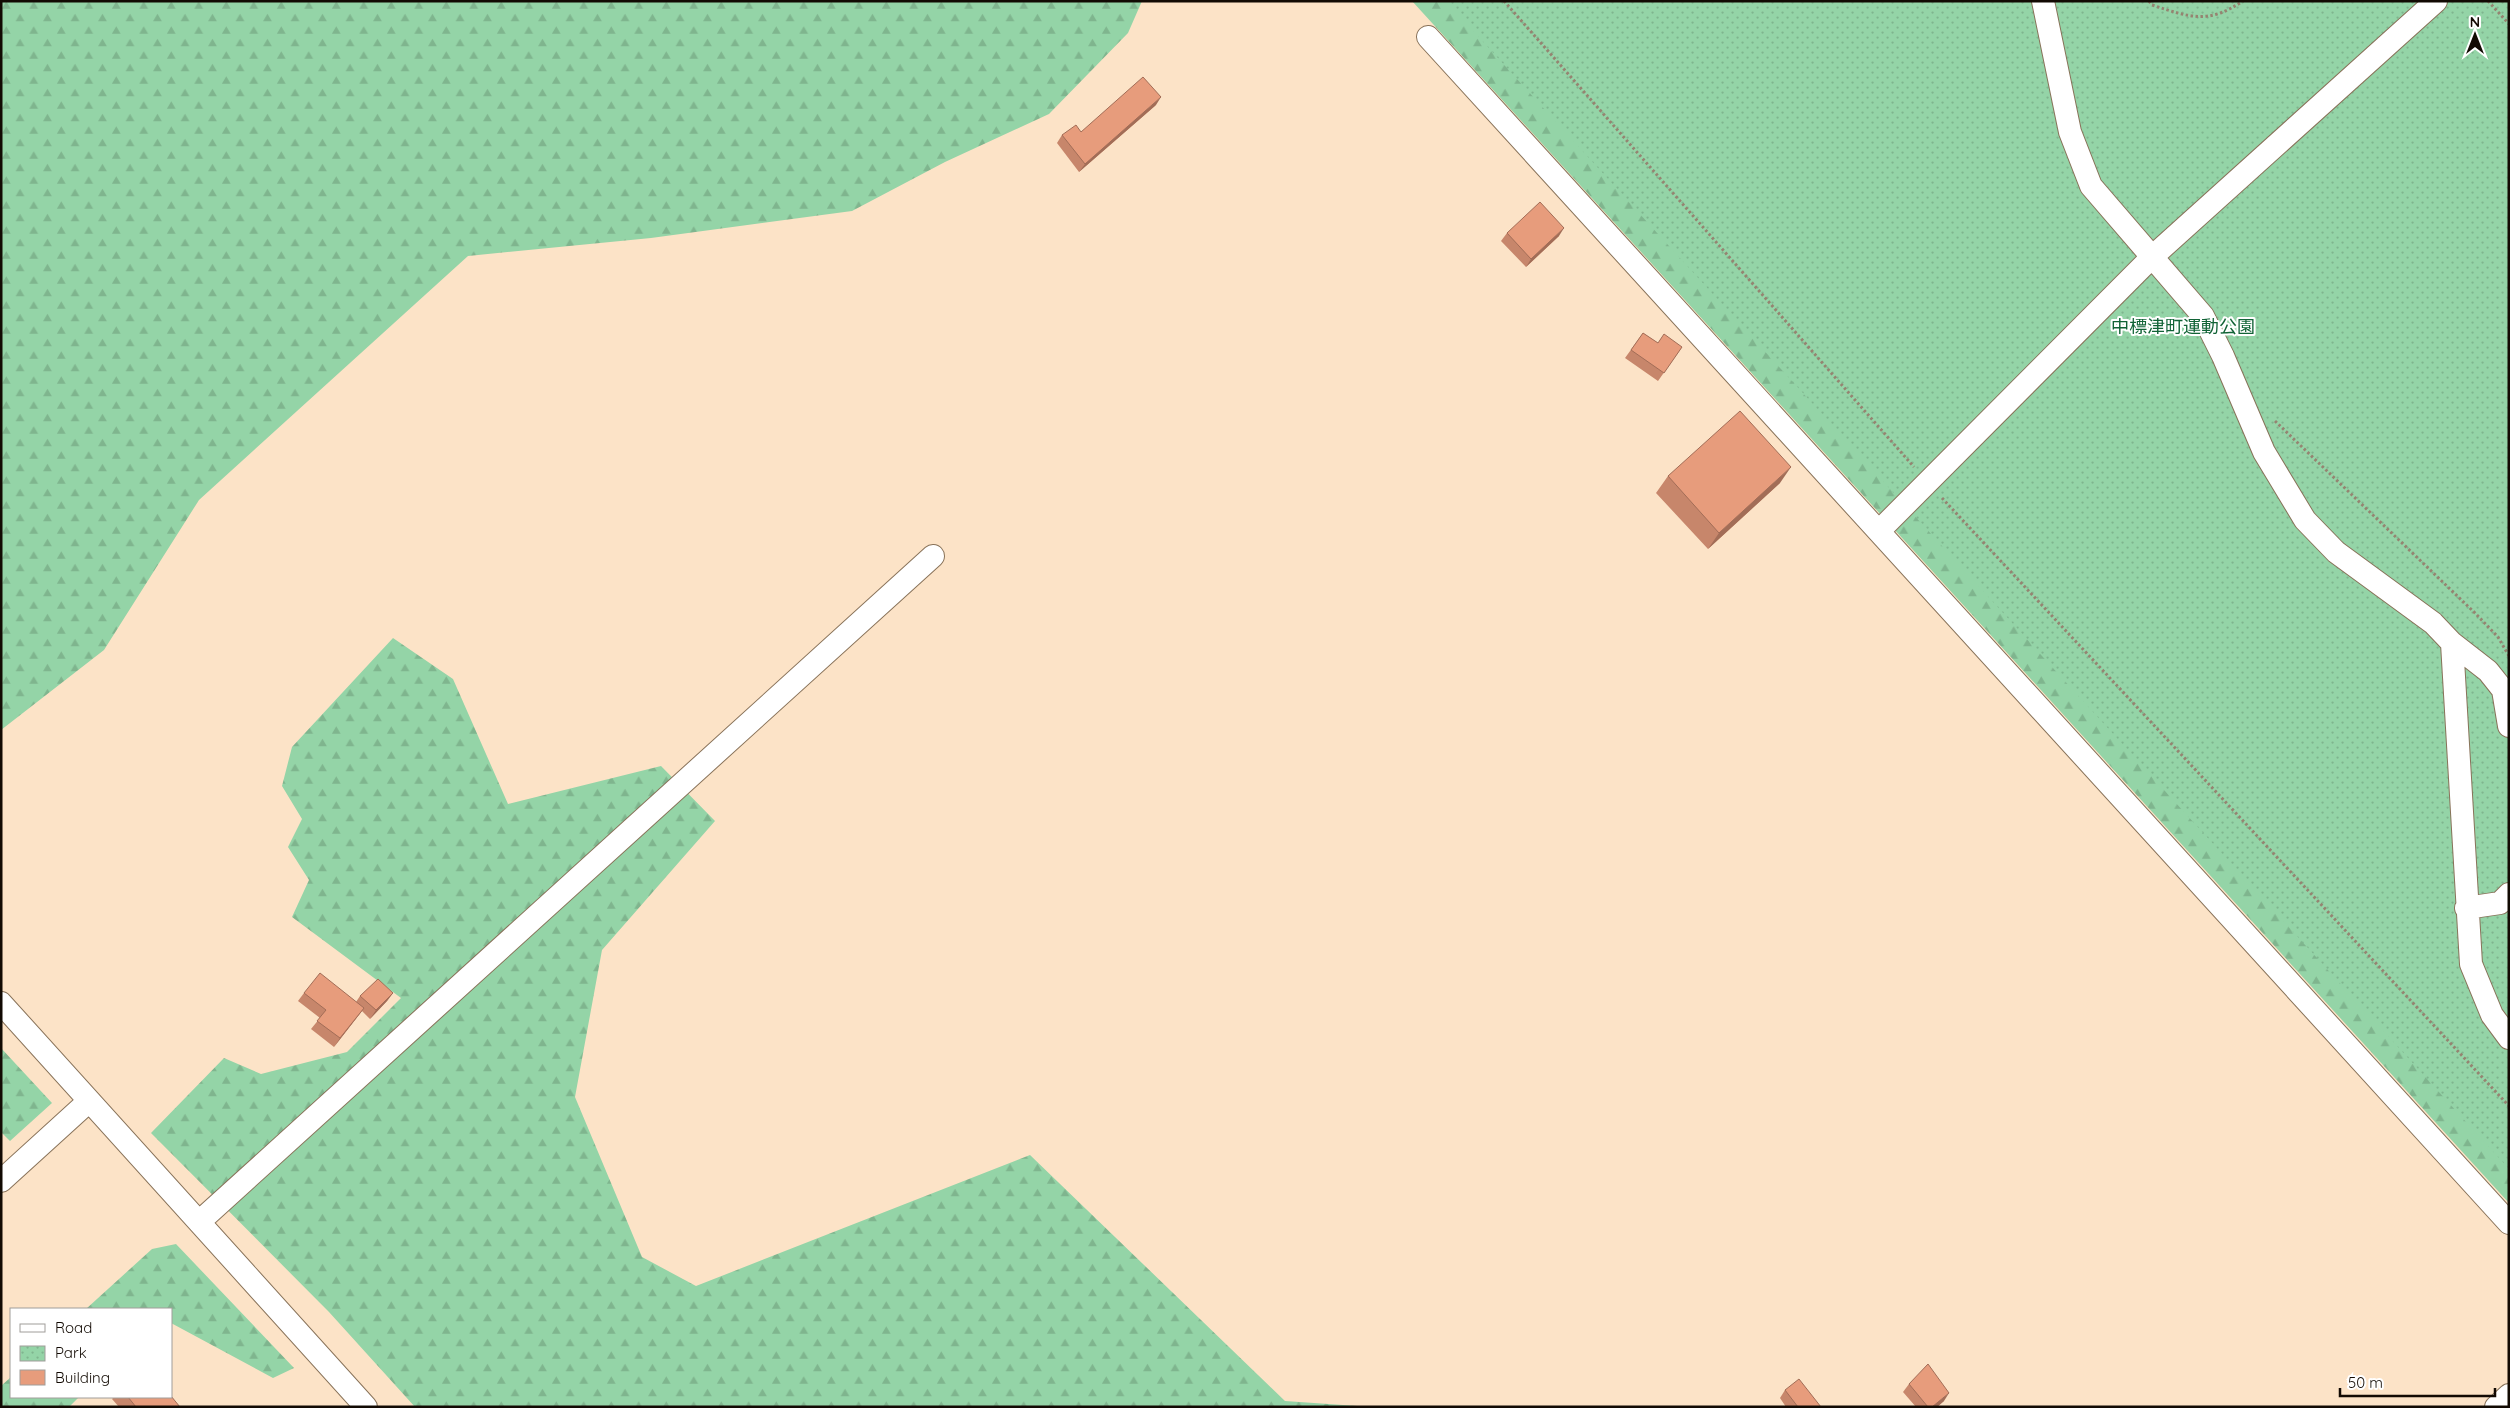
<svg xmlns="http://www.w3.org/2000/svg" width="2510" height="1408" font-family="Quicksand,'Noto Sans JP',sans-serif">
  <defs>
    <pattern id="forest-firs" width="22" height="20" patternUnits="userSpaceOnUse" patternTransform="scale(1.25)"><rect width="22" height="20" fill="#94d4a7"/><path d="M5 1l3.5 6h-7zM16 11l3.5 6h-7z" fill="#7fb58e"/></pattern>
    <pattern id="park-dots" width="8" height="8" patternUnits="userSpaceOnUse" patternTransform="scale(1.25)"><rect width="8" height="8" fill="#94d4a7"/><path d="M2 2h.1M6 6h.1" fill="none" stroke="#7fb58e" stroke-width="1.8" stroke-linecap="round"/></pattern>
  </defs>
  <rect width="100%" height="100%" fill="#fce3c7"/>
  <path fill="url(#forest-firs)" d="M1,1h1141l-14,32 -79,81 -104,48 -93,49 -201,27 -183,18 -269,244 -95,150 -103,80z
    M1412,1h230l867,1124v78z
    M393,638l60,41 55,125 153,-38 54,55 -113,129 -27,147 67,160 54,29 334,-131 255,246 87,6h-957l-86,-95 -178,-179 73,-75 37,16 86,-22 54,-54 -109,-81 17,-37 -21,-33 14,-28 -20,-33 10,-39z
    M1,1048l51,55 -42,38 -9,-9z
    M176,1244l118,124 -21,10 -102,-55v-14h-85l66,-60z
    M11,1377v20h68l-10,10h-68v-21z"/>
  <path fill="url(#park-dots)" d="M1446,1h1063v1168z"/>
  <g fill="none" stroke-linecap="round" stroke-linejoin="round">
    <g stroke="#887259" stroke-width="24">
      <path id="minor" d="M2043,1l27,131 21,54 112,130 20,40 41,96 41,68 31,32 97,71 19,20 19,321 21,51 17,23
        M1428,37l1081,1186
        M1879,531l272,-273 285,-257
        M2452,643l36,28 15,19 6,36
        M2466,908l34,-5 9,-9
        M1,1003l365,404
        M1,1181l88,-80
        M199,1222l734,-666
        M2496,1407l13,-12"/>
    </g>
    <path stroke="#958471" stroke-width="3" stroke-dasharray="2.5 2.5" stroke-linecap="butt" d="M1504,1l410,466
      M2149,1l3,4c38,12 55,20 91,-4
      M2488,1l21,23
      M2275,421l200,192 23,24 11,19
      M1942,498l567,608"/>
    <use href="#minor" stroke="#fff" stroke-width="22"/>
  </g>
  <path fill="#c7866b" d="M1156,105l-77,67 -22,-29 5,-8 19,-3z
    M1507,233l52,3 -33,31 -25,-26z
    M1643,333l15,10 24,4 -24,34 -33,-23z
    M1668,476l112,7 -72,66 -52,-56z
    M304,993l52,9 4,-6 33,-3 -6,8 -17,18 -8,-8 -28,36 -23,-18 9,-11 -22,-17z
    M1909,1384l35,17 -7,6h-21l-13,-15z
    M1785,1390l36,17h-35l-6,-9z
    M114,1397h57l9,10h-61l-7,-8z"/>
  <path fill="#a26d57" d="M1161,97l-5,8 -77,67 6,-8z
    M1564,228l-5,8 -33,31 5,-8z
    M1791,467l-11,16 -72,66 11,-16z
    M393,993l-6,8 -17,18 6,-9z
    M364,1008l-6,8 -24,31 6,-9z
    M1949,1393l-5,8 -7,6h-5z"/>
  <path fill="#e79c7c" stroke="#a26d57" d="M1143,77l18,20 -76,67 -23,-29 14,-10 5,7z
    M1540,202l24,26 -33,31 -24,-26z
    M1643,333l15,10 6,-9 18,13 -18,26 -33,-23z
    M1740,411l51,56 -72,66 -51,-57z
    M320,973l44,35 -24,30 -23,-17 9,-11 -22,-17z
    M378,979l15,14 -17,17 -16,-14z
    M1928,1364l21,29 -17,14h-4l-19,-23z
    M1799,1379l22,28h-23l-13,-17z
    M171,1396l9,11h-44l-8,-10h43z"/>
  <g text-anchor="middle" stroke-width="4" stroke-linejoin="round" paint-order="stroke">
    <g font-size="18" fill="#116336" stroke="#fff">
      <text x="2183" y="333">中標津町運動公園</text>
    </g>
  </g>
  <rect width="2510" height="1408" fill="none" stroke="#120a03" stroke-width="5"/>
  <rect x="10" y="1308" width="162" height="90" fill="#ffffff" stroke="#a09d9a"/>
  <rect x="20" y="1324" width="25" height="8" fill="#ffffff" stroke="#a09d9a"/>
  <text x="55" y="1333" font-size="15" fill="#120a03">Road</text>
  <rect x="20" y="1346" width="25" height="15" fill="url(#park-dots)" stroke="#a09d9a"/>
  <text x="55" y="1358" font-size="15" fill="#120a03">Park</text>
  <rect x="20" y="1370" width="25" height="15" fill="#e79c7c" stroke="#a09d9a"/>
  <text x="55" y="1383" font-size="15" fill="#120a03">Building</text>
  <g transform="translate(2475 35)" stroke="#ffffff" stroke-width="4" paint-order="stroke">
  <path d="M0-4L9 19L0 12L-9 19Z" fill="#120a03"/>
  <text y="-8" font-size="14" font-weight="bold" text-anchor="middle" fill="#120a03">N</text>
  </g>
  <path d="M2340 1388v8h155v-8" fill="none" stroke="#120a03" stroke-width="2.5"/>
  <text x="2348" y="1388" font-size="15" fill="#120a03" stroke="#ffffff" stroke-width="4" paint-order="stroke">50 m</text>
</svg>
